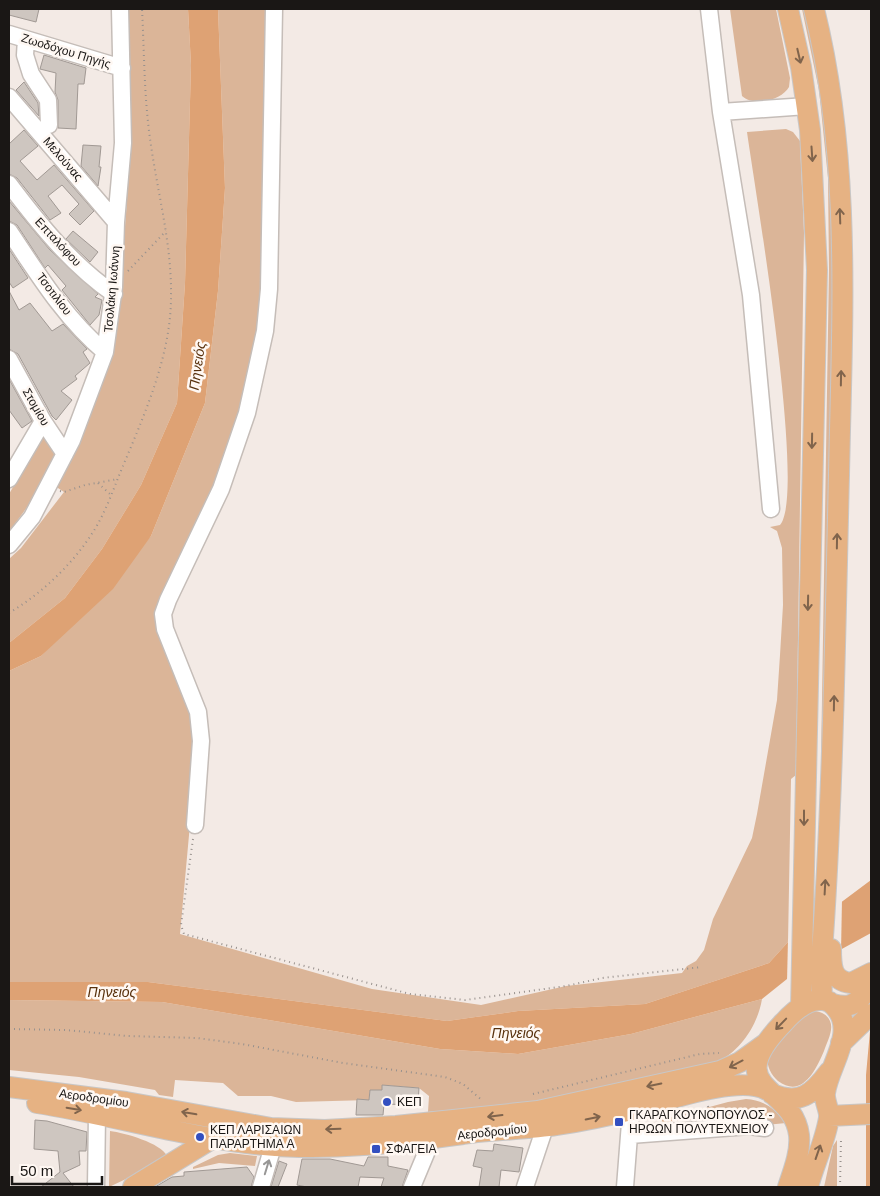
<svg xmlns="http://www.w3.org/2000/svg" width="880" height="1196" font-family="Arial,sans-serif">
  <rect width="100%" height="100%" fill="#f3eae5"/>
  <path fill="#dbb598" d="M126,9h62l3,56 -6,218 -8,120 -36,82 -39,64 -37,49 -56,45v-84l12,-11 43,-56 -9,-6 56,-130c10,-41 10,-81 10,-122l4,-8 2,-26 -4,-3 7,-120z
    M218,9h49l-2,220 -8,103 -36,157 -58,127 31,86 -3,111 -11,121 192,55 109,16 85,-19 116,-13 5,-7 9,-5 8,-11 9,-31 39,-81 5,-24 20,-114 3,-45 3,-50 -1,-57 -5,-17 -7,-4 10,-2c27,-31 -25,-336 -33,-393l39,-3 7,3 7,9 4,92 -8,542 -5,4 -3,163 -19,21 -124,41 -127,7 -71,10 -299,-39h-139v-311l32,-15 110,-120 54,-133 13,-112 7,-103z
    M730,9h46l14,69 -1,9c-7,13 -35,20 -47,9z
    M802,9h6l11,51 17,164 -10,534 -5,3 8,-492 -1,-91 -9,-88z
    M44,434l12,17v4l-23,44 -24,33v-38z
    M762,999c-4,25 -21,52 -45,63l-175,40 -114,10 1,-16 -10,-8 -37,-3v5h-12l-1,10 -73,2 -25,-6h-33l-15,-13 -48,-3 -2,17 -14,-2 -4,-5 -76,-13 -70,-7v-70l153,2 278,47 78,5 113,-20z
    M814,1011c7,1 13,3 16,10 4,9 -3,21 -6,30 -8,19 -22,48 -46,30 -7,-6 -11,-15 -11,-24l34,-41z
    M746,1099c18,1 29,10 40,24l-20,2 -2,-12 -101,9 -2,-2 67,-18z
    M110,1131c15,2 51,12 57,25l-3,5 -55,26z
    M837,1140v47h-13l9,-41z
    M230,1153l27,3 -2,10 -36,-3 -26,6v-2l25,-12z"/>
  <path fill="#dea274" d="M188,9h30l7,179 -7,103 -13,112 -54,133 -38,53 -72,67 -32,15v-28l56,-45 37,-49 39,-64 36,-82 8,-120 6,-218z
    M871,880v53l-84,46 -25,20 -131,35 -113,20 -78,-5 -278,-47 -153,-2v-18h139l299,39 71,-10 127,-7 124,-41 19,-21z
    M871,1020v167h-5v-112z"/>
  <path fill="#f3eae5" d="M842,899l-1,53 -54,30 1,-43z"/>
  <path fill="#cec6c0" stroke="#a19994" d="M9,9h30l-3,13 -27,-7z
    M44,55l42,13 -2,16h-6l-2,45 -18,-1v-28l-3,-8 1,-19 -16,-4z
    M24,82l14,21 1,13 -23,-26z
    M24,130l14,16 -18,15 17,19 17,-15 40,46 -14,14 -11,-11 10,-10 -17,-19 -14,11 13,17 -11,7 -33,-42 -8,-4v-30z
    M83,145l18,1 -2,21h2l-3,19 -17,-20z
    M9,201l41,49 48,44 -3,3 7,3 -3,15 -9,10 -28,-35 4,-4 -18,-21 -3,3 -28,-43 -8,-4z
    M73,231l25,21 -8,10 -24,-23z
    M9,249l19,29 -15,10 -4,-6z
    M9,291l10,19 11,-7 22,28 11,-7 24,25 -4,3 7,11 -15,13 2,3 -16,12 11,9 -16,20 -4,-4 -34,-62 -9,-5z
    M9,379l23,42 -10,7 -13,-18z
    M382,1085l37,3 -1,17 -34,-1 -1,11h-27l1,-16 12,1 1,-10h12z
    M35,1120l12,1 40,11 -1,19h-7l1,14 -17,8 11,14h-33l19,-15 -2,-21 -24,-2z
    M494,1144l29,4 -4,24 -18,-2 -2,17h-20l3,-19 -9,-2 4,-16 16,1z
    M368,1157h20v9l20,4 -6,17h-21l3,-9 -24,-1 -2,10h-51l-10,-2 5,-26h28l34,7z
    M279,1161l8,3 -9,23h-7z
    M247,1167l7,10 -3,10h-96l17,-10 12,-1v-4z"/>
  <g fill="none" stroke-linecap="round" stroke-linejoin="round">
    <g stroke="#c5bdb8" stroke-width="19">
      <path id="minor" d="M709,9l12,103 30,183 20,214
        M9,34l113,34
        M26,39l-1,16 6,19 17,26 1,25
        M9,97l107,125
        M721,112l86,-6
        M9,184c30,40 63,81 105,110
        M9,231c28,42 57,89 96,121
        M9,359l34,62 22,33
        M9,479l34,-58
        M9,545l23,-28 40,-77 33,-88 9,-65 2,-65 7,-79 -3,-134
        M195,825l6,-84 -3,-29 -33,-83 -2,-15 5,-14 53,-111 26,-76 18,-82 4,-42 5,-280
        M630,1135l119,-9 16,2
        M96,1187l1,-73
        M261,1187l12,-41
        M412,1187l20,-48
        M525,1187l20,-60
        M625,1187l6,-77"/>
    </g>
    <g stroke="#c8c7c7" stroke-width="22">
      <path id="major" d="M788,9l13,58 9,63 7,140 -16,737
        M814,9c38,152 28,310 25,466 -4,164 -6,328 -18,491l1,34
        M831,949c0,16 0,32 20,34l20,-10
        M833,1004c21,6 24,-3 38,-17
        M841,1043l30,-29
        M9,1087l117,15 145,26 54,2 71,-4 142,-15 182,-40 20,-9 25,-18
        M772,1094c27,11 40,1 57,-22
        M37,1103c76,12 150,35 227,42 66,6 133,-2 199,-11 31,-5 63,-4 94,-9 25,-4 50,-9 74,-15 32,-8 107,-36 136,-20
        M829,1116l42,-2
        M133,1187l85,-52
        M788,1187c5,-15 13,-35 11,-52 -6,-51 -82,-44 -15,-113 9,-10 23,-23 38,-22 5,0 10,3 13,7 23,24 -7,60 -10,86 -1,9 5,17 4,25 -4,24 -15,46 -21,69"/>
    </g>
    <path stroke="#98918d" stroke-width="2" stroke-dasharray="1 4" stroke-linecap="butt" d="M128,271l38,-40
      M98,483l13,12
      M60,491l4,1 21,-7 33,-6
      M9,613c32,-19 64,-49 84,-81 11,-17 18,-36 25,-54 23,-56 53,-119 53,-181 1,-59 -17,-116 -23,-175 -4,-37 -4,-76 -6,-113
      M193,839l-12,86 3,9 226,60 55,6 101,-14 36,-8 100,-11
      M9,1029l57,1 61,6 70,2 45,6 101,19 102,14 18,7 20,17
      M533,1094l167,-40 19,-1
      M708,1106l2,10
      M840,1187l1,-47"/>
    <use href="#minor" stroke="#fff" stroke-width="16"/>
    <use href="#major" stroke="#e6b283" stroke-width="20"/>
  </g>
  <defs><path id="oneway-shaft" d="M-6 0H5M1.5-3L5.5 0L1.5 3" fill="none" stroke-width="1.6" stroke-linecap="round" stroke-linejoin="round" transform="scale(1.25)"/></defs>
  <g stroke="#80644c">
    <use href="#oneway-shaft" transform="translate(799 56) rotate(77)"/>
    <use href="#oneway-shaft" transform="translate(812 154) rotate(86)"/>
    <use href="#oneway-shaft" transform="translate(840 216) rotate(-92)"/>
    <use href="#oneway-shaft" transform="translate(841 378) rotate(-89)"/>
    <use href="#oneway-shaft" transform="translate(812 441) rotate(91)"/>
    <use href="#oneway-shaft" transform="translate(837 541) rotate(-89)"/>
    <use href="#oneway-shaft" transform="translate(808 603) rotate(91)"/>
    <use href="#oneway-shaft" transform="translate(834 703) rotate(-89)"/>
    <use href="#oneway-shaft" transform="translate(804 818) rotate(90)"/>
    <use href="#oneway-shaft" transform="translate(825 887) rotate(-87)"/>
    <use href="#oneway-shaft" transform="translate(781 1024) rotate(134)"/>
    <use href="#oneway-shaft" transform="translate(736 1064) rotate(152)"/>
    <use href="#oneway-shaft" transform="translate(654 1085) rotate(168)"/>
    <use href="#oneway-shaft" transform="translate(74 1109) rotate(10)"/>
    <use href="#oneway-shaft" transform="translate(189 1113) rotate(-170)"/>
    <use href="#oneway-shaft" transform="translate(495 1116) rotate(173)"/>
    <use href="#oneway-shaft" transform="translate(593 1118) rotate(-12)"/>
    <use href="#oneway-shaft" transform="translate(333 1129) rotate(178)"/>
    <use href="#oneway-shaft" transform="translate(818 1152) rotate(-71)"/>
  </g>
  <use stroke="#989796" href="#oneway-shaft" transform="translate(267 1167) rotate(-73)"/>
  <g fill="#334fc0" stroke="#fff8f3" stroke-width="2">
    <circle cx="387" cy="1102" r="5"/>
    <rect x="614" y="1117" width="10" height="10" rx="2.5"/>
    <circle cx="200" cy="1137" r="5"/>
    <rect x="371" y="1144" width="10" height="10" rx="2.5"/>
  </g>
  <g text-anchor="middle" stroke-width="5" stroke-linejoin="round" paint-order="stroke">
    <g font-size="12" fill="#1a1715" stroke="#fff8f3">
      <text transform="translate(66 51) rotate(17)" y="4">Ζωοδόχου Πηγής</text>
      <text transform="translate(63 159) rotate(49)" y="4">Μελούνας</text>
      <text transform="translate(58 242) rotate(47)" y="4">Επταλόφου</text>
      <text transform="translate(112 289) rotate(-85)" y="4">Τσολάκη Ιωάννη</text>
      <text transform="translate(54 294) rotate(53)" y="4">Τσοτιλίου</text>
      <text transform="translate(36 407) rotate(60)" y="4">Στομίου</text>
      <text transform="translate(94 1098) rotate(8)" y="4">Αεροδρομίου</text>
      <text transform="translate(492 1132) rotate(-6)" y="4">Αεροδρομίου</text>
    </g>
    <g font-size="12" fill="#1a1715" stroke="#fff8f3" text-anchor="start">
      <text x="397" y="1106">ΚΕΠ</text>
      <text x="629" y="1119">ΓΚΑΡΑΓΚΟΥΝΟΠΟΥΛΟΣ -<tspan x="629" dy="14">ΗΡΩΩΝ ΠΟΛΥΤΕΧΝΕΙΟΥ</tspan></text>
      <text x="210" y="1134">ΚΕΠ ΛΑΡΙΣΑΙΩΝ<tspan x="210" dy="14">ΠΑΡΑΡΤΗΜΑ A</tspan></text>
      <text x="386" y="1153">ΣΦΑΓΕΙΑ</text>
    </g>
    <g font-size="14" font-style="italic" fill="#59310d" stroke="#fff8f3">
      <text transform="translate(197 366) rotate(-82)" y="5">Πηνειός</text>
      <text x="112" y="997">Πηνειός</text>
      <text x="516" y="1038">Πηνειός</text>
    </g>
  </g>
  <rect width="880" height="1196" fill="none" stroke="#1a1715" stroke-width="20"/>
  <path d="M12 1176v8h90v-8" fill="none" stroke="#1a1715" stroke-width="2.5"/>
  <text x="20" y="1176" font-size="15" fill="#1a1715" stroke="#fff8f3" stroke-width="4" paint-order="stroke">50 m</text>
</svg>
